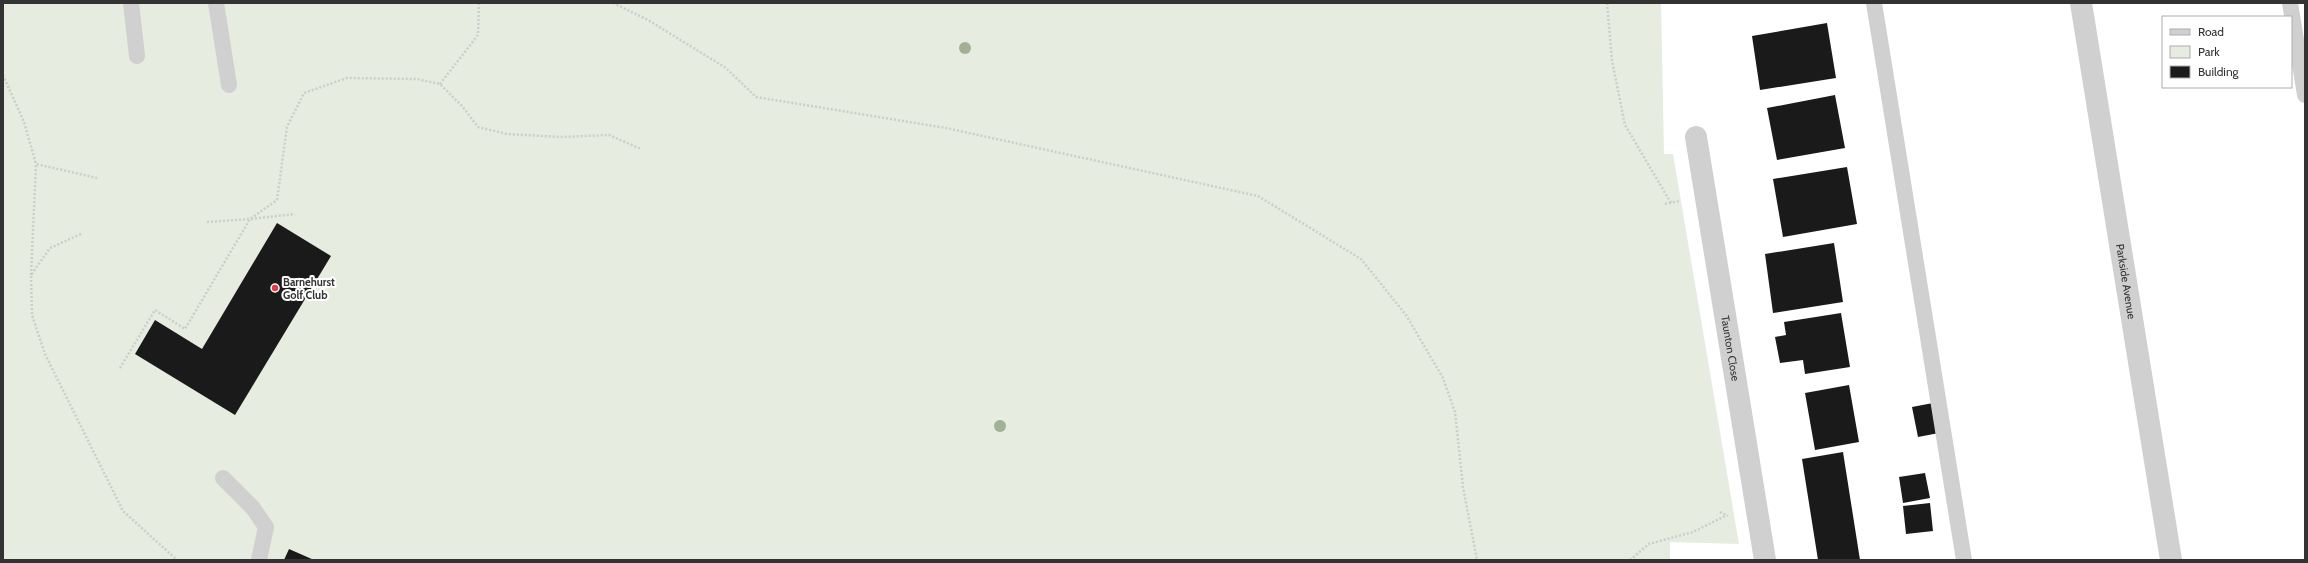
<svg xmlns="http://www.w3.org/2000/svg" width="2308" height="563" font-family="Cabin,sans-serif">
  <rect width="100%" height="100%" fill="#fff"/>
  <path fill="#e6ecdf" d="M3,3h1658l3,151h9l66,390 -69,-2v18h-1667z"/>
  <path fill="#1a1a1a" d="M1827,23l9,55 -76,12 -8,-54z
    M1835,95l10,53 -68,12 -10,-52z
    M1847,167l10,57 -74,13 -10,-58z
    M277,223l54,33 -96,159 -100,-61 20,-34 47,29z
    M1834,243l9,59 -70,11 -8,-59z
    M1841,313l9,54 -45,7 -2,-14 -23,3 -5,-26 11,-2 -2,-13z
    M1849,385l10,57 -44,8 -10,-57z
    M1933,403l6,30 -21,4 -6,-30z
    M1843,452l17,108h-42l-16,-101z
    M1925,473l5,25 -27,5 -4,-26z
    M1930,503l3,28 -27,3 -3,-28z
    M289,549l25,11h-30z"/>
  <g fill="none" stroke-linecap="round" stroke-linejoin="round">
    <path stroke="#cdcdcd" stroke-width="2.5" stroke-dasharray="2 2" stroke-linecap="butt" d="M613,3l35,17 78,48 30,29 190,31 312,68 103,63 45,56 37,63 12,34 8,75 14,73
      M1607,3l5,58 13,64 46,78
      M3,75l21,47 12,42 61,14
      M440,84l38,-49 1,-32
      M1665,204l14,-3
      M207,222l43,-3 27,-19 10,-73 17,-34 43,-15 70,1 23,5 22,22 16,21 29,7 53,3 49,-2 32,14
      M81,234l-31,14 -19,27 1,40 13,39 78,157 54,49
      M31,275l5,-111
      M120,368l35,-58 30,19 65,-110 45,-5
      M1720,512l8,4
      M1630,560l19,-16 44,-12 34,-17"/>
    <path stroke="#d0d0d0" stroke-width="16" d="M131,3l6,53
      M216,3l13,82
      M1874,3l90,557
      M2290,3l15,92
      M223,478l30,30 13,19 -7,33"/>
    <path stroke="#d0d0d0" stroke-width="22" id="s1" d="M1696,137l69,423"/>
    <path stroke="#d0d0d0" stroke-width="22" id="s2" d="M2081,3l90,557"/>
  </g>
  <g fill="#a2b095">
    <circle cx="965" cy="48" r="6"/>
    <circle cx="1000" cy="426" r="6"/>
  </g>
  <circle fill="#e63946" stroke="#fff" stroke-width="1.5" cx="275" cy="288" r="4"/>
  <g text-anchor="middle" stroke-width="4" stroke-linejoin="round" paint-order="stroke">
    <g font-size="11" fill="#333" stroke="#fff">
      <text dy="4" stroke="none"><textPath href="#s2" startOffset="282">Parkside Avenue</textPath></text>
      <text dy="4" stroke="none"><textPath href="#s1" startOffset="214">Taunton Close</textPath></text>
    </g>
    <g font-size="11" font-weight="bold" fill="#333" stroke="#fff" text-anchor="start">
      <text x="283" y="286">Barnehurst<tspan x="283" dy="13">Golf Club</tspan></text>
    </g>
  </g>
  <rect width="2308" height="563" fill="none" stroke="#333333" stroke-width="8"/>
  <rect x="2162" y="16" width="130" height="72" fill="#ffffff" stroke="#adadad"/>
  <rect x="2170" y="29" width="20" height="6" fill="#d0d0d0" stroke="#adadad"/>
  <text x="2198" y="36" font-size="12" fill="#333333">Road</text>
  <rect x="2170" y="46" width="20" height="12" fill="#e6ecdf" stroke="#adadad"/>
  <text x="2198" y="56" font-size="12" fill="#333333">Park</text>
  <rect x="2170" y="66" width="20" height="12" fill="#1a1a1a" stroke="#adadad"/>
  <text x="2198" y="76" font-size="12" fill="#333333">Building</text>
</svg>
